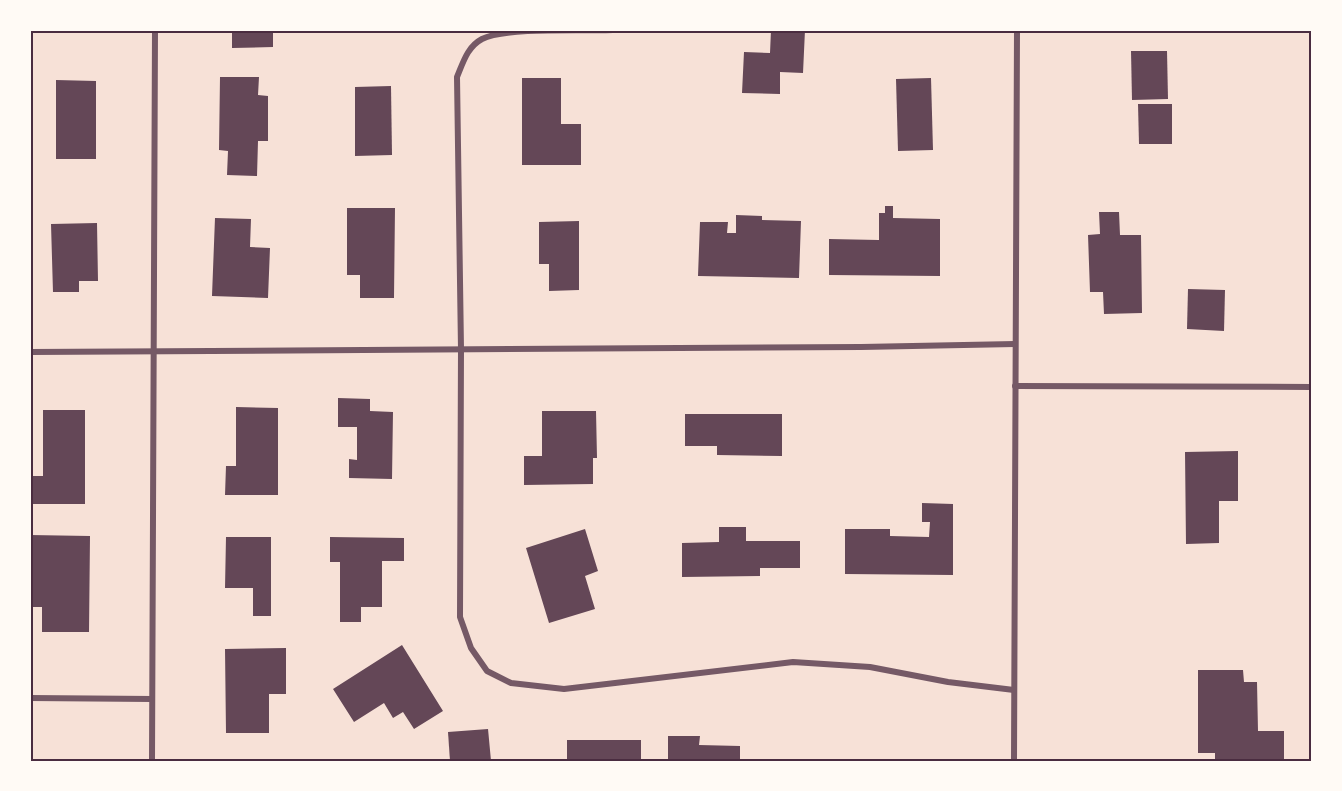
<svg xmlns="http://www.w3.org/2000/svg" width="1342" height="791" font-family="'Libre Baskerville',serif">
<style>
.building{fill:#644757}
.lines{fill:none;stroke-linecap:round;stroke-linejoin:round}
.minor{stroke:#755966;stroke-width:6}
.neatline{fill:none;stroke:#4a2c40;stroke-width:2}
</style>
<rect width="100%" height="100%" fill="#f7e1d7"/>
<g class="building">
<path d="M232,30H273V47L232,48Z"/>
<path d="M771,30H805L803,73L780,72V94L742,93L744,52L770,53Z"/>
<path d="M1131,51H1167L1168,99L1132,100Z"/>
<path d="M220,77H259L258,95L268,96V141H258L257,176L227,175L228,151L219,150Z"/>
<path d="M522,78H561V124H581V165H522Z"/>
<path d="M931,78L933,150L898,151L896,79Z"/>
<path d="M56,80L96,81V159H56Z"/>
<path d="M391,86L392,155L355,156V87Z"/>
<path d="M1138,104H1172V144H1139Z"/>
<path d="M885,206H893V218L940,219V276L829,275V239L879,240V213H885Z"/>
<path d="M347,208H395L394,298H360V275H347Z"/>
<path d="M1099,212H1119L1120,235H1141L1142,313L1104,314L1103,292H1090L1088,235L1100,234Z"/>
<path d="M736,215L762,216V220L801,221L799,278L698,276L700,222H728L727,233H736Z"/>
<path d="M215,218L251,219L250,247L270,248L268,298L212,296Z"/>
<path d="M579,221V290L549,291V264H539V222Z"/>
<path d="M97,223L98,281H79V292H53L51,224Z"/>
<path d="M1188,289L1225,290L1224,331L1187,329Z"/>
<path d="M338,398L370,399V411L393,412L392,479L349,478V459L357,460V427H338Z"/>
<path d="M236,407L278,408V495H225L226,466H236Z"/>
<path d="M43,410H85V504H33V476H43Z"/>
<path d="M542,411H596L597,458H593V484L524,485V456H542Z"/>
<path d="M685,414H782V456L717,455V446H685Z"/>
<path d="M1238,451V501H1219V543L1186,544L1185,452Z"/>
<path d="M922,503L953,504V575L845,574V529H890V536L929,537L930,522H922Z"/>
<path d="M719,527H746V541H800V568H760V576L682,577V543L719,542Z"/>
<path d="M585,529L598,571L585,576L595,609L549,623L526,548Z"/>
<path d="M30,535L90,536L89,632H42V607H30Z"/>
<path d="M226,537H271V616H253V588H225Z"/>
<path d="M330,537L404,538V561H382V607H361V622H340V562H330Z"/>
<path d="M402,645L443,711L414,729L403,712L393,718L384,703L354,722L333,689Z"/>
<path d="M286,648V694H269V733H226L225,649Z"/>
<path d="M1198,670H1243L1244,682H1257L1258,731H1284V761H1215V753H1198Z"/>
<path d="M488,729L491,761H450L448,732Z"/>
<path d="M668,736H700L699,745L740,746V761H668Z"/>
<rect x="567" y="740" width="74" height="21"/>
</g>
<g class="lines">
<g class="minor">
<path d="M613,30C583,31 506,27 482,39C467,47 463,63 457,77L461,349L460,617L471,648L487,671L511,683L564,689L793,662L870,667L948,682L1014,690"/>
<path d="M30,352L861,347L1015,344"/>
<path d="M1015,386L1312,387"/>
<path d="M30,698L152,699"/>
<path d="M152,761L155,30"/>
<path d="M1014,761L1017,30"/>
</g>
</g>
<rect width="1342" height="791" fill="none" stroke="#fffaf5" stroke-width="63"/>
<rect x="32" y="32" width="1278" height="728" class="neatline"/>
</svg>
